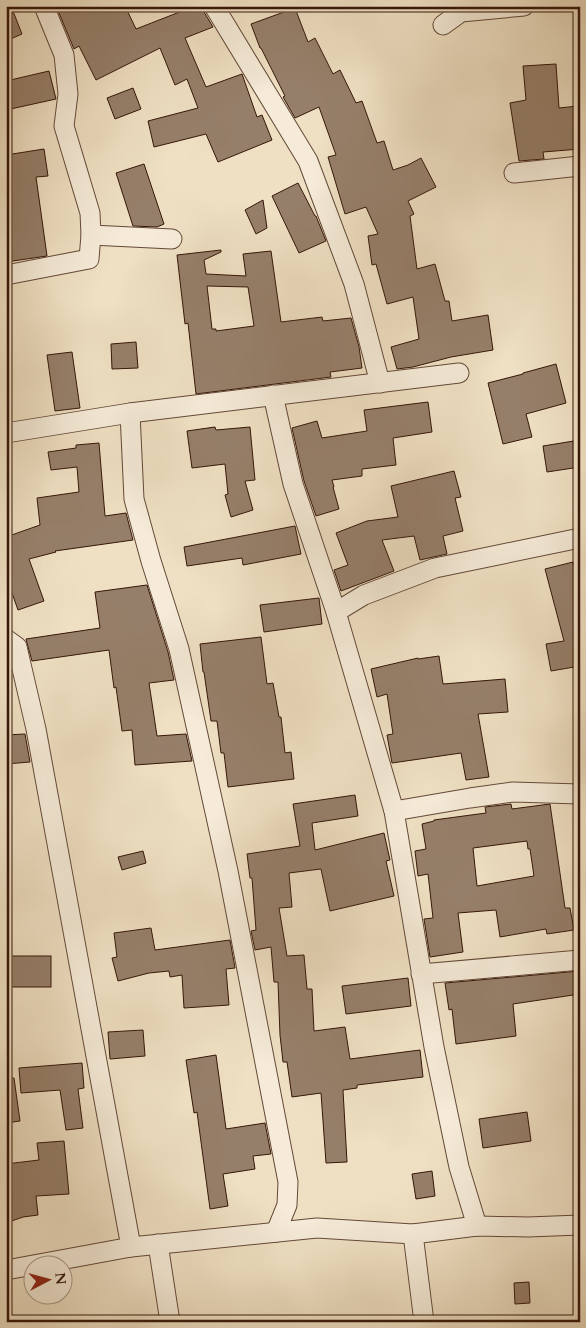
<svg xmlns="http://www.w3.org/2000/svg" width="586" height="1328" font-family="Cardo,serif">
<style>
.building{fill:#967f6a;stroke:#351609;fill-rule:evenodd}
.lines{fill:none;stroke-linecap:round;stroke-linejoin:round}
.minor-casing{stroke:#644838;stroke-width:21}
.minor{stroke:#f5ebd8;stroke-width:19}
</style>
<rect width="100%" height="100%" fill="#efe0c3"/>
<filter id="stains"><feTurbulence type="fractalNoise" baseFrequency=".004" numOctaves="4"/><feColorMatrix values="0 0 0 0 .2 0 0 0 0 .09 0 0 0 0 .02 0 0 0 .5 -.17"/></filter>
<radialGradient id="worn" r=".72"><stop offset=".6" stop-color="#630" stop-opacity="0"/><stop offset="1" stop-color="#630" stop-opacity=".3"/></radialGradient>
<g class="building">
<path d="M6,6H11L22,34L6,41Z"/>
<path d="M56,6H125L136,29L195,6H203L204,12L213,27L185,38L206,87L242,74L257,117L262,115L272,140L218,162L206,134L154,147L148,121L198,108L187,79L175,85L160,48L96,80L79,46L74,49Z"/>
<path d="M295,8L308,42L315,38L333,74L340,70L356,103L362,101L377,143L384,141L393,170L408,165L421,158L436,187L408,201L414,214L410,216L417,269L435,264L445,301H449L452,321L488,315L493,350L451,357L413,367L397,369L391,347L419,339L413,297L387,304L376,264L372,265L368,236L378,234L366,207L345,214L328,157L336,155L319,107L295,118L283,97L285,96L261,48H260L251,24Z"/>
<path d="M556,64L559,108L578,106L580,149L543,152L544,159L519,161L510,103L526,100L523,66Z"/>
<path d="M49,71L56,99L6,110V81Z"/>
<path d="M133,88L141,109L115,119L107,98Z"/>
<path d="M44,149L48,176L36,177L47,256L6,262V155Z"/>
<path d="M144,164L164,224L157,227L133,226L116,173Z"/>
<path d="M298,183L315,216H316L326,241L299,253L272,196Z"/>
<path d="M263,200L267,228L256,234L245,210Z"/>
<path d="M221,250V252L204,260L206,274L246,276L243,254L271,251L281,322L322,317L323,321L351,318L359,347L362,368L330,372L331,377L196,394L188,323L185,324L177,255ZM207,286L248,287L254,326L216,331V329H212Z"/>
<path d="M136,342L138,368L112,369L111,344Z"/>
<path d="M72,352L80,408L55,411L47,355Z"/>
<path d="M556,364L566,403L526,414L532,437L503,444L488,383L523,374V373Z"/>
<path d="M428,402L432,432L393,438L396,465L362,469V476L332,480L334,487H333L339,509L316,516L304,481L292,428L317,421L322,438L367,431L364,410Z"/>
<path d="M215,427L216,430L250,427L255,480L245,481L253,510L231,517L225,495L228,494L225,464L192,468L187,431Z"/>
<path d="M580,440V467L547,472L543,446Z"/>
<path d="M99,443L105,516L126,513L133,540L55,551L56,552L29,559L44,601L18,610L6,576V537L40,525L37,498L79,492L77,467L51,470L48,452L76,448V445Z"/>
<path d="M454,471L461,497L455,498L463,531L443,536L447,554L420,560L414,536L382,540L394,571L341,591L334,570L348,565L336,533L367,521L398,517L391,486Z"/>
<path d="M295,526L301,554L243,565L242,558L187,566L184,547Z"/>
<path d="M573,562L580,589V666L551,671L546,644L564,641L545,569Z"/>
<path d="M147,585L168,652L174,680L149,683L157,736L186,734L192,761L135,765L132,730L122,731L116,687L114,688L109,650L32,661L27,643L26,639L100,628L95,592Z"/>
<path d="M319,598L322,624L264,632L260,605Z"/>
<path d="M261,637L267,684L273,683L279,717H281L285,753L291,752L294,779L228,787L224,753H221L217,721H211L204,672H203L200,644Z"/>
<path d="M439,656L443,684L505,679L508,712L478,714L489,777L466,780L461,753L392,763L387,735L393,734L387,694L377,697L371,669L418,658V659Z"/>
<path d="M25,734L30,762L6,764V735Z"/>
<path d="M355,795L358,816L312,823L315,850L384,833L390,860L386,861L394,896L330,911L321,869L289,873L292,907L279,908L287,956L304,955L307,989H312L314,1031L345,1027L350,1059L420,1050L423,1077L357,1085V1088L343,1090L347,1162L326,1163L321,1093L292,1097L287,1062H283L280,1035L278,982H274L271,947L255,950L251,931L256,930L252,878H250L247,854L300,846L293,804Z"/>
<path d="M511,804L512,809L550,804L565,908H570L574,930L547,934L546,929L500,937L496,910L458,913L463,952L430,957L424,919L433,918L428,874L418,876L415,851L426,849L422,824L434,821V820L486,813L485,807ZM527,841L528,849H530L534,876L477,886L473,848Z"/>
<path d="M143,851L146,863L122,870L118,857Z"/>
<path d="M151,928L155,950L230,940L235,968L226,969L229,1005L184,1008L182,975L170,977L169,971L149,973L118,981L112,958L117,957L114,933Z"/>
<rect x="6" y="956" width="45" height="31"/>
<path d="M580,971V994L513,1004L516,1036L456,1044L452,1009L449,1010L445,983Z"/>
<path d="M408,978L411,1006L346,1014L342,986Z"/>
<path d="M143,1030L145,1056L110,1059L108,1032Z"/>
<path d="M216,1055L226,1129L265,1123L271,1154L253,1156L255,1169L223,1174L228,1206L210,1209L197,1112L194,1113L186,1060Z"/>
<path d="M82,1063L84,1088L78,1089L83,1128L66,1130L60,1090L21,1093L19,1068Z"/>
<path d="M14,1078L20,1121L6,1123V1079Z"/>
<path d="M527,1112L531,1141L483,1148L479,1119Z"/>
<path d="M64,1141L69,1194L36,1196L38,1215L23,1217L6,1223V1164L39,1160L37,1143Z"/>
<path d="M432,1171L435,1196L416,1199L412,1174Z"/>
<path d="M529,1282L530,1303L515,1304L514,1283Z"/>
</g>
<g class="lines">
<defs>
<g id="minor">
<path d="M214,6L308,161L354,284L380,383"/>
<path d="M443,25L461,12L524,6"/>
<path d="M514,173L580,166"/>
<path d="M91,235L172,239"/>
<path d="M6,275L89,259L91,235L90,213L64,126L68,94L64,55L44,6"/>
<path d="M273,395L293,484L336,612L394,811L434,1047L459,1167L477,1226"/>
<path d="M130,413L134,499L151,561L179,649L228,871L288,1182L287,1205L276,1232"/>
<path d="M6,433L130,413L459,373"/>
<path d="M336,612L364,595L435,568L580,538"/>
<path d="M6,639L17,647L36,729L131,1247"/>
<path d="M394,811L470,798L513,792L580,794"/>
<path d="M421,974L580,960"/>
<path d="M413,1234L424,1322"/>
<path d="M158,1244L170,1322"/>
<path d="M6,1270L131,1247L317,1228L413,1234L477,1226L528,1227L580,1225"/>
</g>
</defs>
<use href="#minor" class="minor-casing"/>
<use href="#minor" class="minor"/>
</g>
<rect width="586" height="1328" fill="none" stroke="#efe0c3" stroke-width="25"/>
<rect x="8" y="8" width="571" height="1313" fill="none" stroke="#351609" stroke-width="2.5"/>
<rect x="12" y="12" width="561" height="1303" fill="none" stroke="#351609"/>
<g transform="translate(48 1280) rotate(84)"><circle r="24" fill="#f5ebd8" stroke="#a89685"/>
<path d="M0-4L9 19L0 12L-9 19Z" fill="#8f2418"/>
<text y="-8" font-size="14" font-weight="bold" text-anchor="middle" fill="#351609">N</text>
</g>
<rect width="100%" height="100%" filter="url(#stains)"/>
<rect width="100%" height="100%" fill="url(#worn)"/>
</svg>
